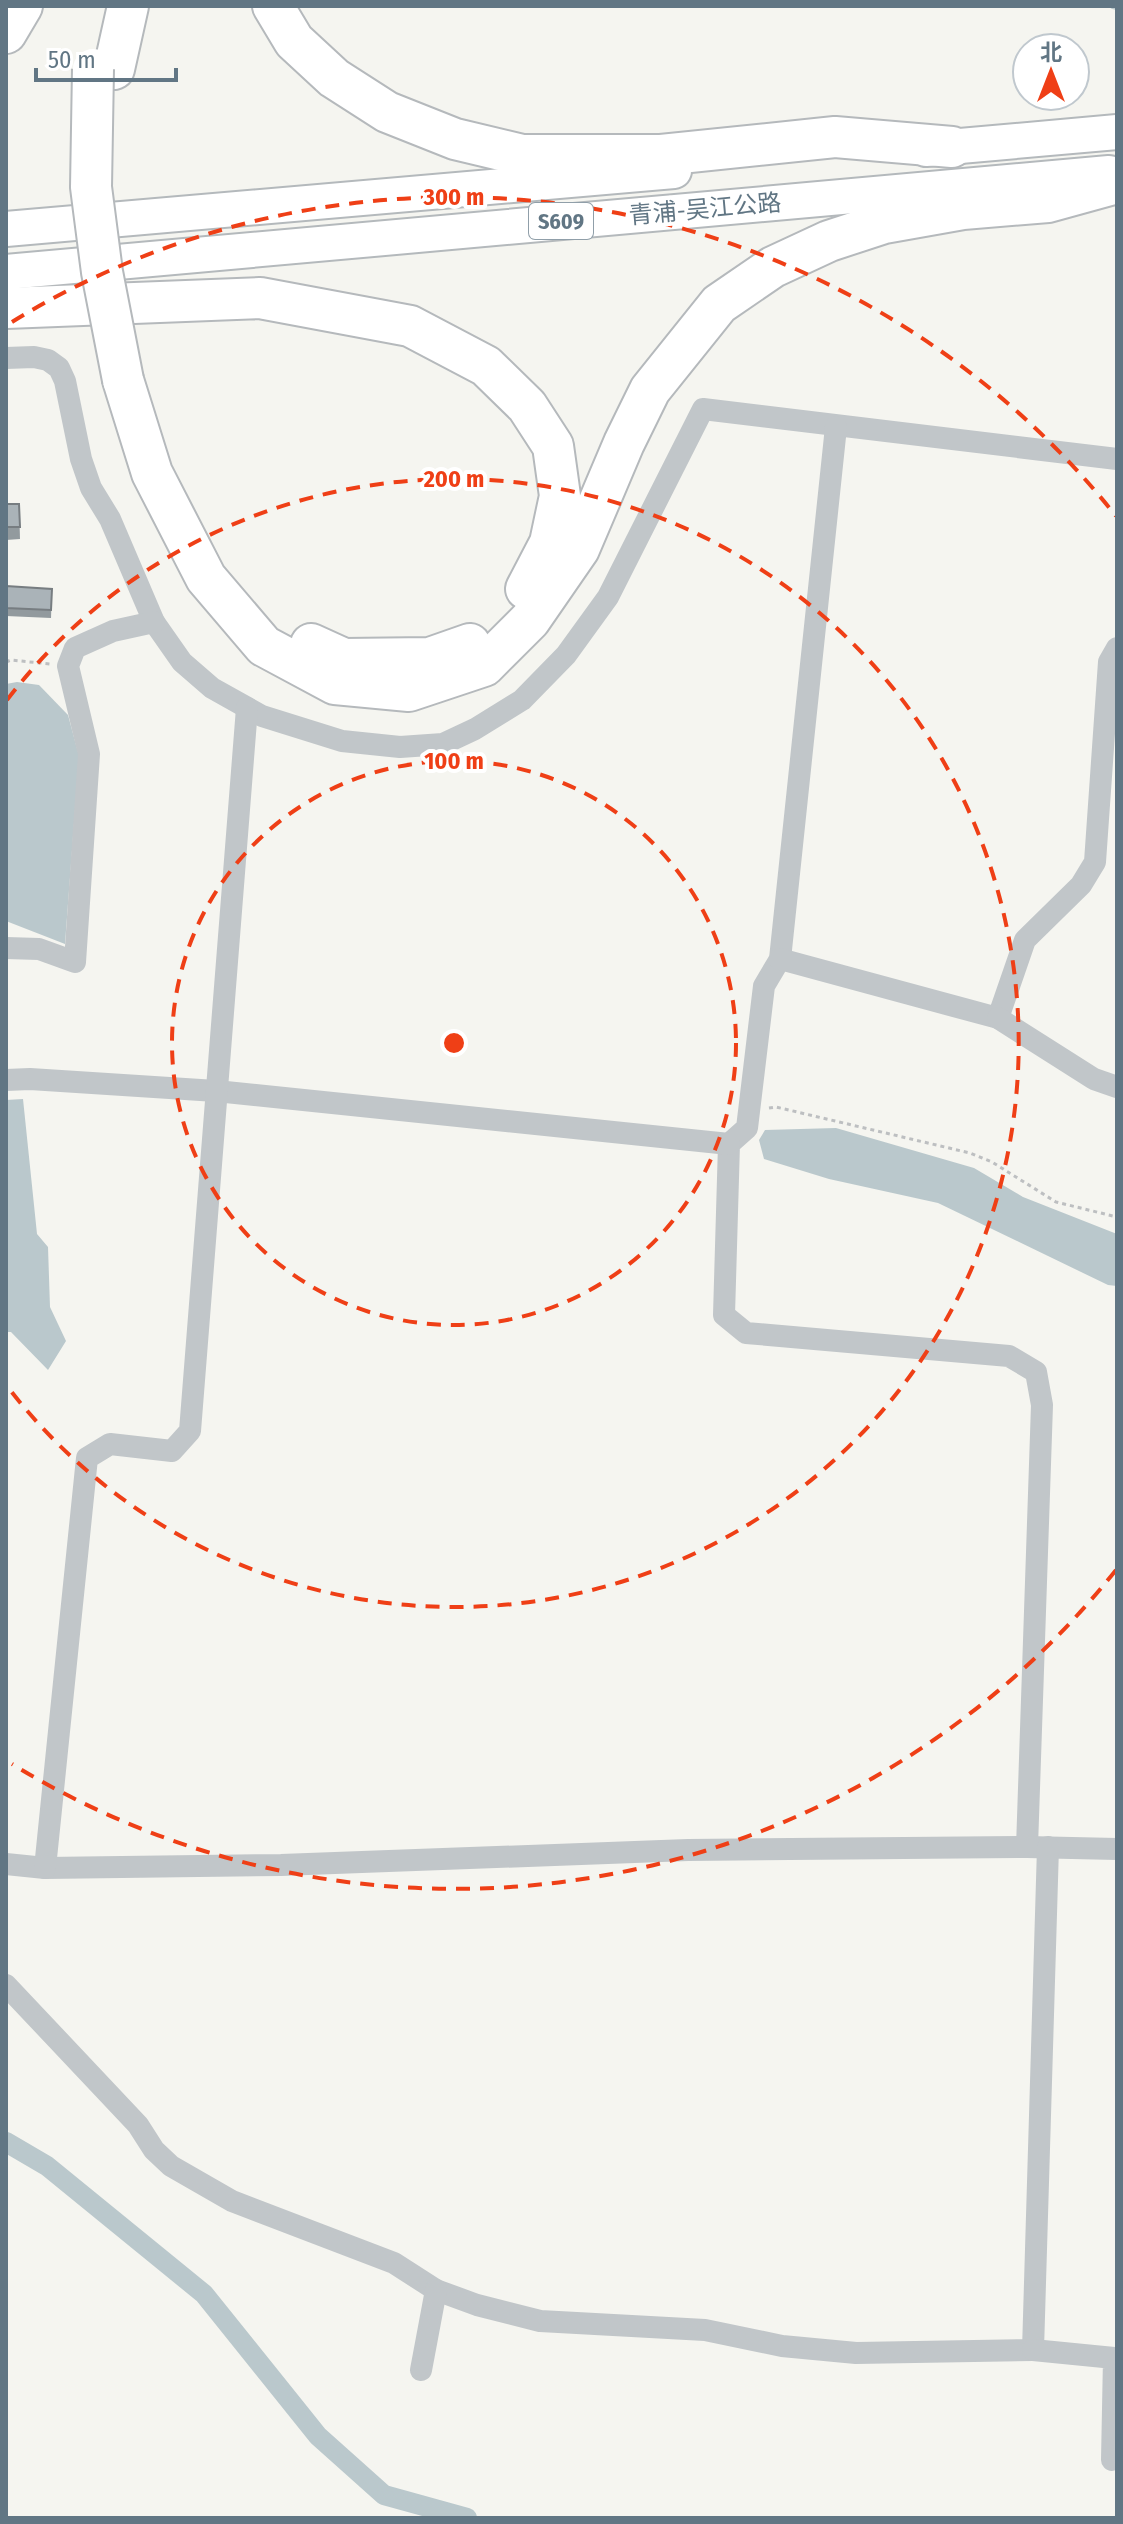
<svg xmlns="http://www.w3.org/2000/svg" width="1123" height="2524" font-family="'Fira Sans Condensed','Noto Sans SC',sans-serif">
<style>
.water{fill:#bac8cc}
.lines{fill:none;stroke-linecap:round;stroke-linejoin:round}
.stream{stroke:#bac8cc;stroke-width:6}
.canal{stroke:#bac8cc;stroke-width:20}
.primary-casing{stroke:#b4b9bc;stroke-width:38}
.highway-casing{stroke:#b5b9bc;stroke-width:44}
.path{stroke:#bdbfc1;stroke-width:3;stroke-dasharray:4 4;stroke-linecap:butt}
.street{stroke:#c1c6c9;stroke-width:22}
.primary{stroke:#fff;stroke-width:34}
.highway{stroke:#fff;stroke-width:40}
.highway-bridge-casing{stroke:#b5b9bc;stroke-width:44;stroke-linecap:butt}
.highway-bridge{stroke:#fff;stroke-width:40}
.wall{fill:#929a9e}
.building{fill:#aab3b8;stroke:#777d81;stroke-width:2}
.ring{fill:none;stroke:#ef3f16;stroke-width:4;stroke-dasharray:14 10}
.labels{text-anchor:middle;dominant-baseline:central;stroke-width:8;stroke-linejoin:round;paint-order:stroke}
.shield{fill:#fff;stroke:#909fa9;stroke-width:2}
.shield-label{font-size:22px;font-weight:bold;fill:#617684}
.street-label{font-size:24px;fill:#617684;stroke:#fff}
.centre{fill:#ef3f16;stroke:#fff;stroke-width:4}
.ring-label{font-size:24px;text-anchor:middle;font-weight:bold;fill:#ef3f16;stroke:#fff;stroke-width:8;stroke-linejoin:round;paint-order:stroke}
</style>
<rect width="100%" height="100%" fill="#f5f5f0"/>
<g class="water">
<path d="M17,682L39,685L68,715L79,756L65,944L6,921V684Z"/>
<path d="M23,1099L37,1234L48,1247L50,1307L66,1341L48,1370L11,1332H6V1100Z"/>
<path d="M836,1128L974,1168L1023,1197L1117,1234V1286L1108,1285L938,1203L829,1179L764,1159L759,1140L765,1130Z"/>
</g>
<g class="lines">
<path class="stream" d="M1113,6L1117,7"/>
<path class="canal" d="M6,2142L47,2166L204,2294L318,2436L384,2495L467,2518"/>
<defs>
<g id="primary">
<path d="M926,149L1117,132"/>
<path d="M6,229L674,171"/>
<path d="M6,272L1109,173"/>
</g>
<g id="highway">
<path d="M273,6L294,41L334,78L387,112L455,139L522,155H661L835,137L952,147"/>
<path d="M6,33L22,6"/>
<path d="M114,69L128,6"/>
<path d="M6,308L260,298L410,326L486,366L527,406L553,446L560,496L550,543L526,589"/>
<path d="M123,380L152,473L206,578L264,646L335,684L409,691L484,666L530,620L579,549L624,443L650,390L719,304L773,267L829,241L884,223L963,209L1048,202L1117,183"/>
<path d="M311,644L344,659L430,658L470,644"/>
</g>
</defs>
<use href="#primary" class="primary-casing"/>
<use href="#highway" class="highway-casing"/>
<g class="path">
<path d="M6,662L11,660L50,664"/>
<path d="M769,1108L776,1107L970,1153L992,1162L1056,1202L1117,1217"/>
</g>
<g class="street">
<path d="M6,358L34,357L48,360L59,368L65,381L81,459L91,488L110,519L154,622L182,662L212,688L262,716L342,741L400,747L443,744L475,729L522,700L566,655L608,597L703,409L1117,459"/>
<path d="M836,427L780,959L764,986L747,1128L729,1144L724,1315L746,1333L1009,1356L1036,1372L1042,1405L1027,1847"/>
<path d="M6,948L39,949L75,962L89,754L68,666L75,648L113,631L154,622"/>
<path d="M780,959L998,1018L1025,940L1081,885L1095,862L1109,662L1117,648"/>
<path d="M998,1018L1094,1079L1117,1087"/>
<path d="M6,1080L30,1079L216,1091L729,1144"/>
<path d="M6,1864L45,1868L281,1865L688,1850L1027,1847L1117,1849"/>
<path d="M45,1868L87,1458L110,1444L172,1451L190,1431L247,708"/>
<path d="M6,1985L138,2125L154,2150L171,2166L232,2201L394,2263L436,2290L477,2305L540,2321L705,2330L782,2346L856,2353L1033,2350L1048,1847"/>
<path d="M1033,2350L1114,2358L1112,2460"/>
<path d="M421,2370L436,2290"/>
</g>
<use href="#primary" class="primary"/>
<use href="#highway" class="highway"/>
<defs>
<path id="highway-bridge" d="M93,69L91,187L102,272L123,380"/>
</defs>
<use href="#highway-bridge" class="highway-bridge-casing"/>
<use href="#highway-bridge" class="highway-bridge"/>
</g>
<g class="wall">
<path d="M6,504H19L20,539L6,540Z"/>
<path d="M6,586L52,589L51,618L6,616Z"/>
</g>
<g class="building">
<path d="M6,504H19L20,527H6Z"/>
<path d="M6,586L52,589L51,610L6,608Z"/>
</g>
<g class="ring">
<circle cx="454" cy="1043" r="282"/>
<path d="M7 700A564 564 0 1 1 7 1386"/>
<path d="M1116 1570A846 846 0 0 1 12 1764M12 322A846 846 0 0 1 1116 516"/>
</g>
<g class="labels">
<rect class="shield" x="529" y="203" width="64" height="36" rx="6"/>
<g class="shield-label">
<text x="561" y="221">S609</text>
</g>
<g class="street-label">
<text transform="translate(705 209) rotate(-5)">青浦-吴江公路</text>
</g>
</g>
<circle cx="454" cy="1043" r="12" class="centre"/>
<g class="ring-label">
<text x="454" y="205">300 m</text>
<text x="454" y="487">200 m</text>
<text x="454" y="769">100 m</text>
</g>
<rect width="1123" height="2524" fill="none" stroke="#617684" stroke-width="16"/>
<g transform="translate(1051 72)"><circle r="38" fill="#ffffff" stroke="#c0c8ce" stroke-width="2"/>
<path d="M0-6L14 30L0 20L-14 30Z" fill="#ef3f16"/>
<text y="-12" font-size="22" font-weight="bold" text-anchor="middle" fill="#617684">北</text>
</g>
<path d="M36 68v12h140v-12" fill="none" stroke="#617684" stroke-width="4"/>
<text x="48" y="68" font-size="24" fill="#617684" stroke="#ffffff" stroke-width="6" paint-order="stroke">50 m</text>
</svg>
